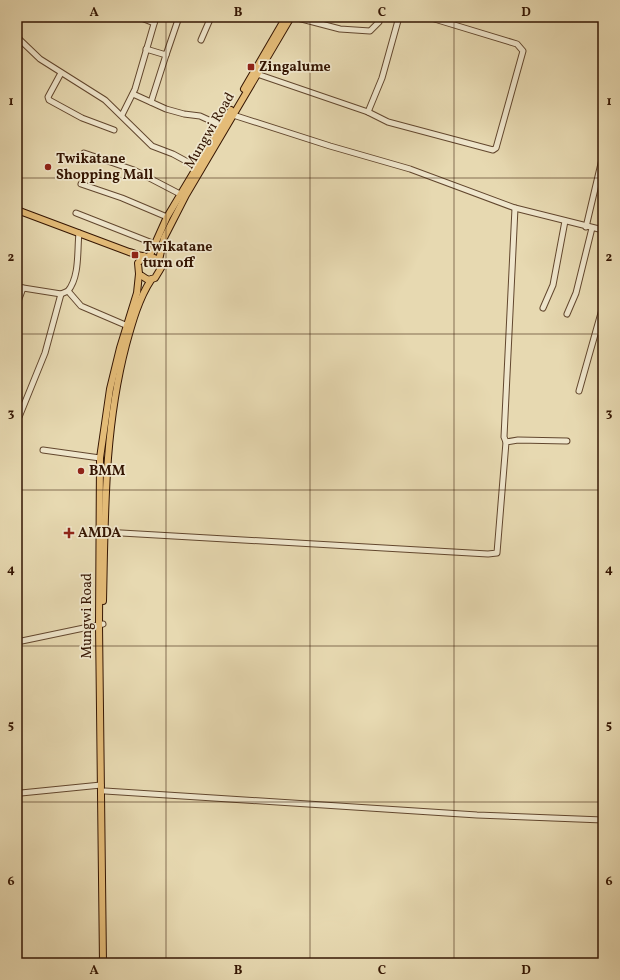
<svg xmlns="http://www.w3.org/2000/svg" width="620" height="980" font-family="Vollkorn,serif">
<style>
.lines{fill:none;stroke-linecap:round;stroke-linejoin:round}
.minor-casing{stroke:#62472e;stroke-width:7}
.major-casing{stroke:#351603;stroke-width:8}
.minor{stroke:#efe6cc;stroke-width:5}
.major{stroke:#e4bc78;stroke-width:6}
.grid{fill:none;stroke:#351603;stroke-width:1;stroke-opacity:0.55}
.poi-dot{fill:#8f2418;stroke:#efe6cc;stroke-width:1.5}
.labels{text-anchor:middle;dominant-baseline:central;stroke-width:3.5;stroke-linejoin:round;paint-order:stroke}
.poi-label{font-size:14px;font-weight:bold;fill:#351603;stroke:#efe6cc;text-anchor:start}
.street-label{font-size:14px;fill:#351603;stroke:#efe6cc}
.neatline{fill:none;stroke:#351603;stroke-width:1.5}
.grid-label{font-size:13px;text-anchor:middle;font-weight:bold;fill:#351603}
</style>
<rect width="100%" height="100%" fill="#e7d9b1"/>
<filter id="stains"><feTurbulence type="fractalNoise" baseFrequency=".005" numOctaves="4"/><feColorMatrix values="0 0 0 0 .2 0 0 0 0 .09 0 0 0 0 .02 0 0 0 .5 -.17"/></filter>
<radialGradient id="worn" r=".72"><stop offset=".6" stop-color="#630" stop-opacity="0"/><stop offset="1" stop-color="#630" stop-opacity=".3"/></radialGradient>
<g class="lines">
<defs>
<g id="minor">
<path d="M139,17L154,23"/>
<path d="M294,17L340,29L370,31L379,22L380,17"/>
<path d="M17,37L40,59L105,100L152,146L173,154L197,167"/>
<path d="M201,40L211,17"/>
<path d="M146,49L166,55L179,17"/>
<path d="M61,73L48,97L49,100L82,118L114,130"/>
<path d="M257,74L368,112L388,122L493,150L496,148L523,51L517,44L428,17"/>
<path d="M133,94L166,109L184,114L200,116L222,126"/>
<path d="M151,102L166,55"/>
<path d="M368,112L382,78L399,17"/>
<path d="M230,114L330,146L410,169L515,208L603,230"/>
<path d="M122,115L135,89L156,17"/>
<path d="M84,153L134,170L180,194"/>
<path d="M81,184L122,198L167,217"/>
<path d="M76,213L155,244"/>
<path d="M586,227L603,155"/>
<path d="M17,287L61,294L68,291C80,276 77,250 79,233"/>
<path d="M68,291L81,306L130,327"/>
<path d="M17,304L23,288"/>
<path d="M543,308L553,285L565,221"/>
<path d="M567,314L576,293L592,228"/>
<path d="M579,391L603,306"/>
<path d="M602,408L603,405"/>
<path d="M17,422L45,353L61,294"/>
<path d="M506,442L518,440L567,441"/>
<path d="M43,450L100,458"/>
<path d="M104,532L488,554L497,553L506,442L504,437L515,208"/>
<path d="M17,642L103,624"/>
<path d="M105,791L477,815L603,820"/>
<path d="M21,793L101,785"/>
</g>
<g id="major">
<path d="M244,89L286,17"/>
<path d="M17,210L129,252C133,253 138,255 142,256C151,258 159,255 161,268L155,278L148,280L139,274L138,263L144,256"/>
<path d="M150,255L167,217L231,110"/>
<path d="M159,260L164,238L186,195L291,17"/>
<path d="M103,601C105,514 104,429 126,345C132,323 139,298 151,280"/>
<path d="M103,963L99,625L100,458L110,389L120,348L137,293L139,274"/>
</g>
</defs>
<use href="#minor" class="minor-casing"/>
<use href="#major" class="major-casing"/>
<use href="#minor" class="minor"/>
<use href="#major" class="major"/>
</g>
<path class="grid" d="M166,17V963M310,17V963M454,17V963M17,178H603M17,334H603M17,490H603M17,646H603M17,802H603"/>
<g class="poi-dot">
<rect x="247" y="63" width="8" height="8" rx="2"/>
<circle cx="48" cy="167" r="4"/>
<rect x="131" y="251" width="8" height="8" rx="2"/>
<circle cx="81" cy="471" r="4"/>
<path d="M67 527h4v4h4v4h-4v4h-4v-4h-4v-4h4z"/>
</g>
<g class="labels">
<g class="poi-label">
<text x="259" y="67">Zingalume</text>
<text x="56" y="159">Twikatane<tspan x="56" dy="16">Shopping Mall</tspan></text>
<text x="143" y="247">Twikatane<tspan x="143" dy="16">turn off</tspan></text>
<text x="89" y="471">BMM</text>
<text x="78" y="533">AMDA</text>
</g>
<g class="street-label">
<text transform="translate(210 131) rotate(-60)">Mungwi Road</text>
<text transform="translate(87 616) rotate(-90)">Mungwi Road</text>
</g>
</g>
<rect width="620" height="980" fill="none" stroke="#e7d9b1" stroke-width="44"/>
<rect x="22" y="22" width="576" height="936" class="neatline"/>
<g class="grid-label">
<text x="94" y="16">A</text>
<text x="238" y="16">B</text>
<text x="382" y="16">C</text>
<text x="526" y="16">D</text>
<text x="11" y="105">1</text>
<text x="609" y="105">1</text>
<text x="11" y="261">2</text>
<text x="609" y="261">2</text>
<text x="11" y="417">3</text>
<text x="609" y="417">3</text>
<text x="11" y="573">4</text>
<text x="609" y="573">4</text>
<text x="11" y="729">5</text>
<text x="609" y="729">5</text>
<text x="11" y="885">6</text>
<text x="609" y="885">6</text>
<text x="94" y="974">A</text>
<text x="238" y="974">B</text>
<text x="382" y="974">C</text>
<text x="526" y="974">D</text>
</g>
<rect width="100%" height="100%" filter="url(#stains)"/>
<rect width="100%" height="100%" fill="url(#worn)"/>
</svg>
